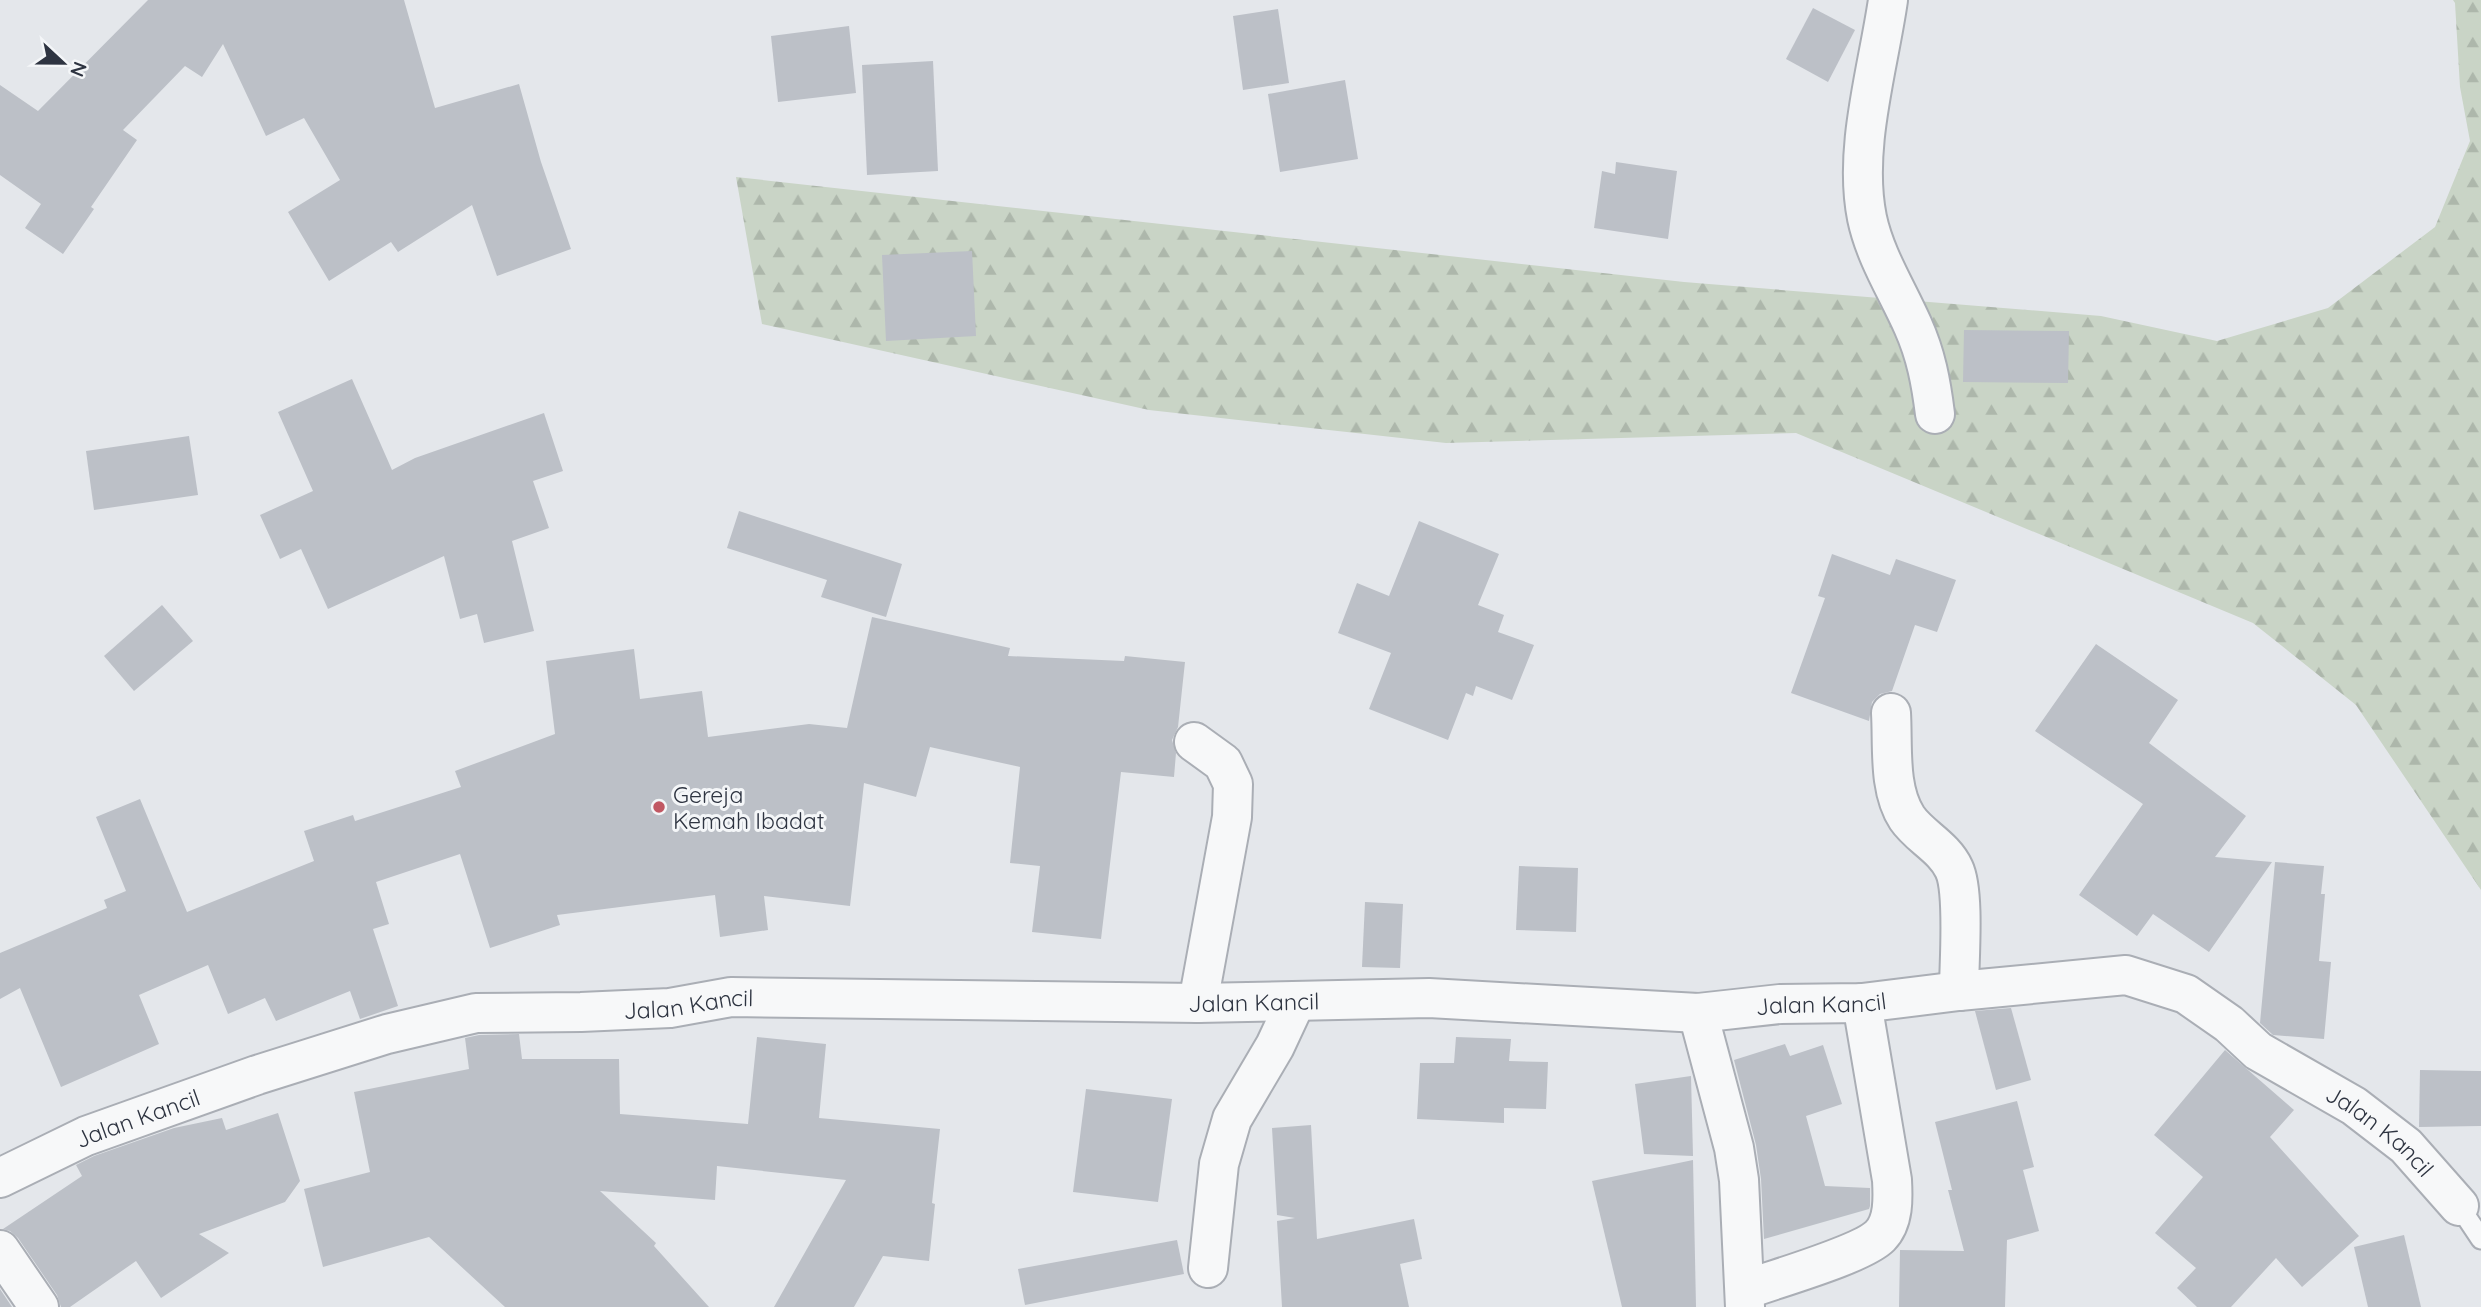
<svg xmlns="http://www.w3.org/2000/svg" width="2481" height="1307" font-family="Quicksand,sans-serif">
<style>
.forest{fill:url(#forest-firs)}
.building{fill:#bcc0c7}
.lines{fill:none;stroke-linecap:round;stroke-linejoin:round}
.lane-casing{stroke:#aaaeb5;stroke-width:23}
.street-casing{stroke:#aaaeb5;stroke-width:42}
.lane{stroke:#f7f8f9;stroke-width:19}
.street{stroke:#f7f8f9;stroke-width:38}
.poi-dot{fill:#c15863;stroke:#f4f6f8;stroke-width:2.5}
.labels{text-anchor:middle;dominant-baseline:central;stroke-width:6;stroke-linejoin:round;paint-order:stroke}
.poi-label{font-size:23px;fill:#2e3441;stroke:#f4f6f8;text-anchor:start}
.street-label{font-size:23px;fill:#2e3441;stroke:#f4f6f8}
</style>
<defs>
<pattern id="forest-firs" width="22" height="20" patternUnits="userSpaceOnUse" patternTransform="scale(1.75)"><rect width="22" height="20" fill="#c9d4c6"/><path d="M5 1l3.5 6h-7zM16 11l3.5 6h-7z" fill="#adb7ab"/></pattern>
</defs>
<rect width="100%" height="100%" fill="#e4e7eb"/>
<path class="forest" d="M2453,0H2481V890L2356,705L2253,623L1796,433L1446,443L1149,410L762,324L736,177L1684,282L2101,316L2217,341L2328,308L2435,227L2470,141L2460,87L2455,3Z"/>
<g class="building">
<path d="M148,0H404L435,108L519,84L541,162L571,249L497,276L472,205L398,252L391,242L329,281L288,212L340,180L304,118L266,136L223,44L202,77L185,66L123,130L137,140L91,207L94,209L63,254L25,228L41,204L0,175V85L38,111Z"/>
<path d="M1813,8L1855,30L1828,82L1786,59Z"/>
<path d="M1278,9L1289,83L1243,90L1233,16Z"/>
<path d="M849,26L856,93L778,102L771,36Z"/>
<path d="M933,61L938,171L867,175L862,65Z"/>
<path d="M1345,80L1358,159L1280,172L1268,94Z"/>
<path d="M1616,162L1677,171L1668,239L1594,228L1602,171L1615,174Z"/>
<path d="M972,251L976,336L886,341L882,255Z"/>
<path d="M1964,330L2069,331L2068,383L1963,382Z"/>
<path d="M352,379L392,470L415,458L544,413L563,471L533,481L549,528L512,541L534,631L484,643L477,614L460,619L444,556L328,609L301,549L280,559L260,515L313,491L278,412Z"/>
<path d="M189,436L198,495L94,510L86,451Z"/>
<path d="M739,511L902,564L886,617L821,597L827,580L727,548Z"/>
<path d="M1419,521L1499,554L1478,605L1504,615L1498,632L1534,645L1512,700L1476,686L1473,696L1466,693L1448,740L1369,709L1391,653L1338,633L1357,583L1389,596Z"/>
<path d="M1832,554L1890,575L1896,559L1956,580L1937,632L1915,625L1892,691L1880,694L1872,702L1869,721L1791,693L1825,598L1818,596Z"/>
<path d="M162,605L193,641L134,691L104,656Z"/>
<path d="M872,617L1010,648L1008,656L1124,661L1125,656L1185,662L1178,727L1172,740L1176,753L1174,777L1121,772L1101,939L1032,932L1040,866L1010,863L1020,767L930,747L916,797L864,783L850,906L764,896L768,930L720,937L715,895L557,915L560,925L490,948L460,854L376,882L389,924L373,929L398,1006L360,1019L350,991L276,1021L265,998L228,1014L208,965L139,995L159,1044L61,1087L20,988L0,999V953L107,908L104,900L126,891L96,817L140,799L187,912L314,861L304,831L353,815L355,821L461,787L455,771L555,734L546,661L634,649L640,699L702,691L708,737L809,724L847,728Z"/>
<path d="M2096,644L2178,700L2149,743L2246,816L2215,857L2272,862L2209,952L2153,914L2137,936L2079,895L2143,804L2035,731Z"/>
<path d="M2275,862L2324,866L2321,894H2325L2319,961L2331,962L2324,1039L2273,1035L2260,1023Z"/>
<path d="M1519,866L1578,868L1576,932L1516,930Z"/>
<path d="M1365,902L1403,904L1400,968L1362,967Z"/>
<path d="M2011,1008L2031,1080L1996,1090L1975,1011Z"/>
<path d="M519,1034L522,1059H619L620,1114L748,1124L757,1037L826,1044L819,1118L940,1129L932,1203L935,1204L929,1261L883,1256L854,1307H774L846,1180L717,1166L715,1200L600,1191L656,1243L654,1246L709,1307H505L429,1237L323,1267L304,1189L370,1172L354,1092L469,1069L465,1038L479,1035Z"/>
<path d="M1456,1037L1511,1039L1509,1061L1548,1062L1546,1109L1504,1108V1123L1417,1119L1420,1063H1454Z"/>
<path d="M1785,1044L1790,1056L1823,1045L1842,1104L1806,1116L1825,1186L1870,1188V1206L1869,1209L1764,1239L1761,1179L1756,1145L1734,1060Z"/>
<path d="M2225,1050L2294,1110L2270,1137L2359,1236L2302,1287L2276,1258L2231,1307H2197L2177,1288L2196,1268L2155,1233L2203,1177L2154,1135Z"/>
<path d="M2420,1070L2481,1071V1126L2419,1127Z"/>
<path d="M1691,1076L1693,1156L1644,1154L1635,1084Z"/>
<path d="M1086,1089L1172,1099L1158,1202L1073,1192Z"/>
<path d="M2017,1101L2034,1167L2023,1170L2039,1231L2007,1240L2005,1307H1899L1900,1250L1964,1251L1948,1190H1952L1935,1122Z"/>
<path d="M278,1113L300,1181L285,1202L199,1234L229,1253L161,1298L136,1261L70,1307H61L57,1295L18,1238L10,1231L3,1229L82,1176L76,1165L94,1156L174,1128L222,1118L226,1130Z"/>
<path d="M1311,1125L1317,1239L1414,1219L1422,1259L1400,1264L1409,1307H1282L1277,1221L1295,1218L1277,1215L1272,1128Z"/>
<path d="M1693,1160L1696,1307H1622L1592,1181Z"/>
<path d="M2404,1235L2421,1307H2368L2354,1247Z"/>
<path d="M1177,1240L1184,1274L1025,1305L1018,1269Z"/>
<path d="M0,1289L12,1307H0Z"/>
</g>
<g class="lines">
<defs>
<path id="lane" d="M2459,1206L2481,1239"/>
<g id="street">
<path d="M1888,0C1878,69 1853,149 1867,218C1875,256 1897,290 1913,326C1926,355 1931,382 1935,414"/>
<path d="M1891,713C1893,746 1888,789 1907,818C1920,837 1944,847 1954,869C1965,892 1959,962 1959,991"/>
<path d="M1194,742L1223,763L1233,784L1232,817L1198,1003"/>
<path d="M1698,1013L1734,1148L1739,1180L1745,1307"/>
<path id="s1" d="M0,1178L86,1136L257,1075L387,1034L476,1013L581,1012L670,1008L731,997L1198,1003L1429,998L1698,1013L1780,1004L1862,1003L1959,991L2126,975L2186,994L2229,1024L2258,1051L2354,1106L2406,1146L2459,1206"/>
<path d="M0,1250L39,1307"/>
<path d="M1208,1268L1219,1164L1232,1119L1275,1046L1296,1001"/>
<path d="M1745,1290C1774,1279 1861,1255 1880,1236C1894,1222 1893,1198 1892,1180L1862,1003"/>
</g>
</defs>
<use href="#lane" class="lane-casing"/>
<use href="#street" class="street-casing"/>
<use href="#lane" class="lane"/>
<use href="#street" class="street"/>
</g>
<circle class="poi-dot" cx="659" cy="807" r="7"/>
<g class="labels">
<g class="poi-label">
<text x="673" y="794">Gereja<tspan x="673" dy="26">Kemah Ibadat</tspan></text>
</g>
<g class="street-label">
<text stroke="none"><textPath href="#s1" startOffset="1284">Jalan Kancil</textPath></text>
<text stroke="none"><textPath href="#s1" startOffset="1852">Jalan Kancil</textPath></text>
<text stroke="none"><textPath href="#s1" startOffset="718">Jalan Kancil</textPath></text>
<text stroke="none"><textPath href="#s1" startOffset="150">Jalan Kancil</textPath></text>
<text stroke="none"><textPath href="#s1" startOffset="2460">Jalan Kancil</textPath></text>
</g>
</g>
<g transform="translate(63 63) rotate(112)" stroke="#f4f6f8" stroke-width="5" paint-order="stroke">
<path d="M0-5L12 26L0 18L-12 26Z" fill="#2e3441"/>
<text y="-10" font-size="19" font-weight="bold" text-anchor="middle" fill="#2e3441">N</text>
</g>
</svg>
